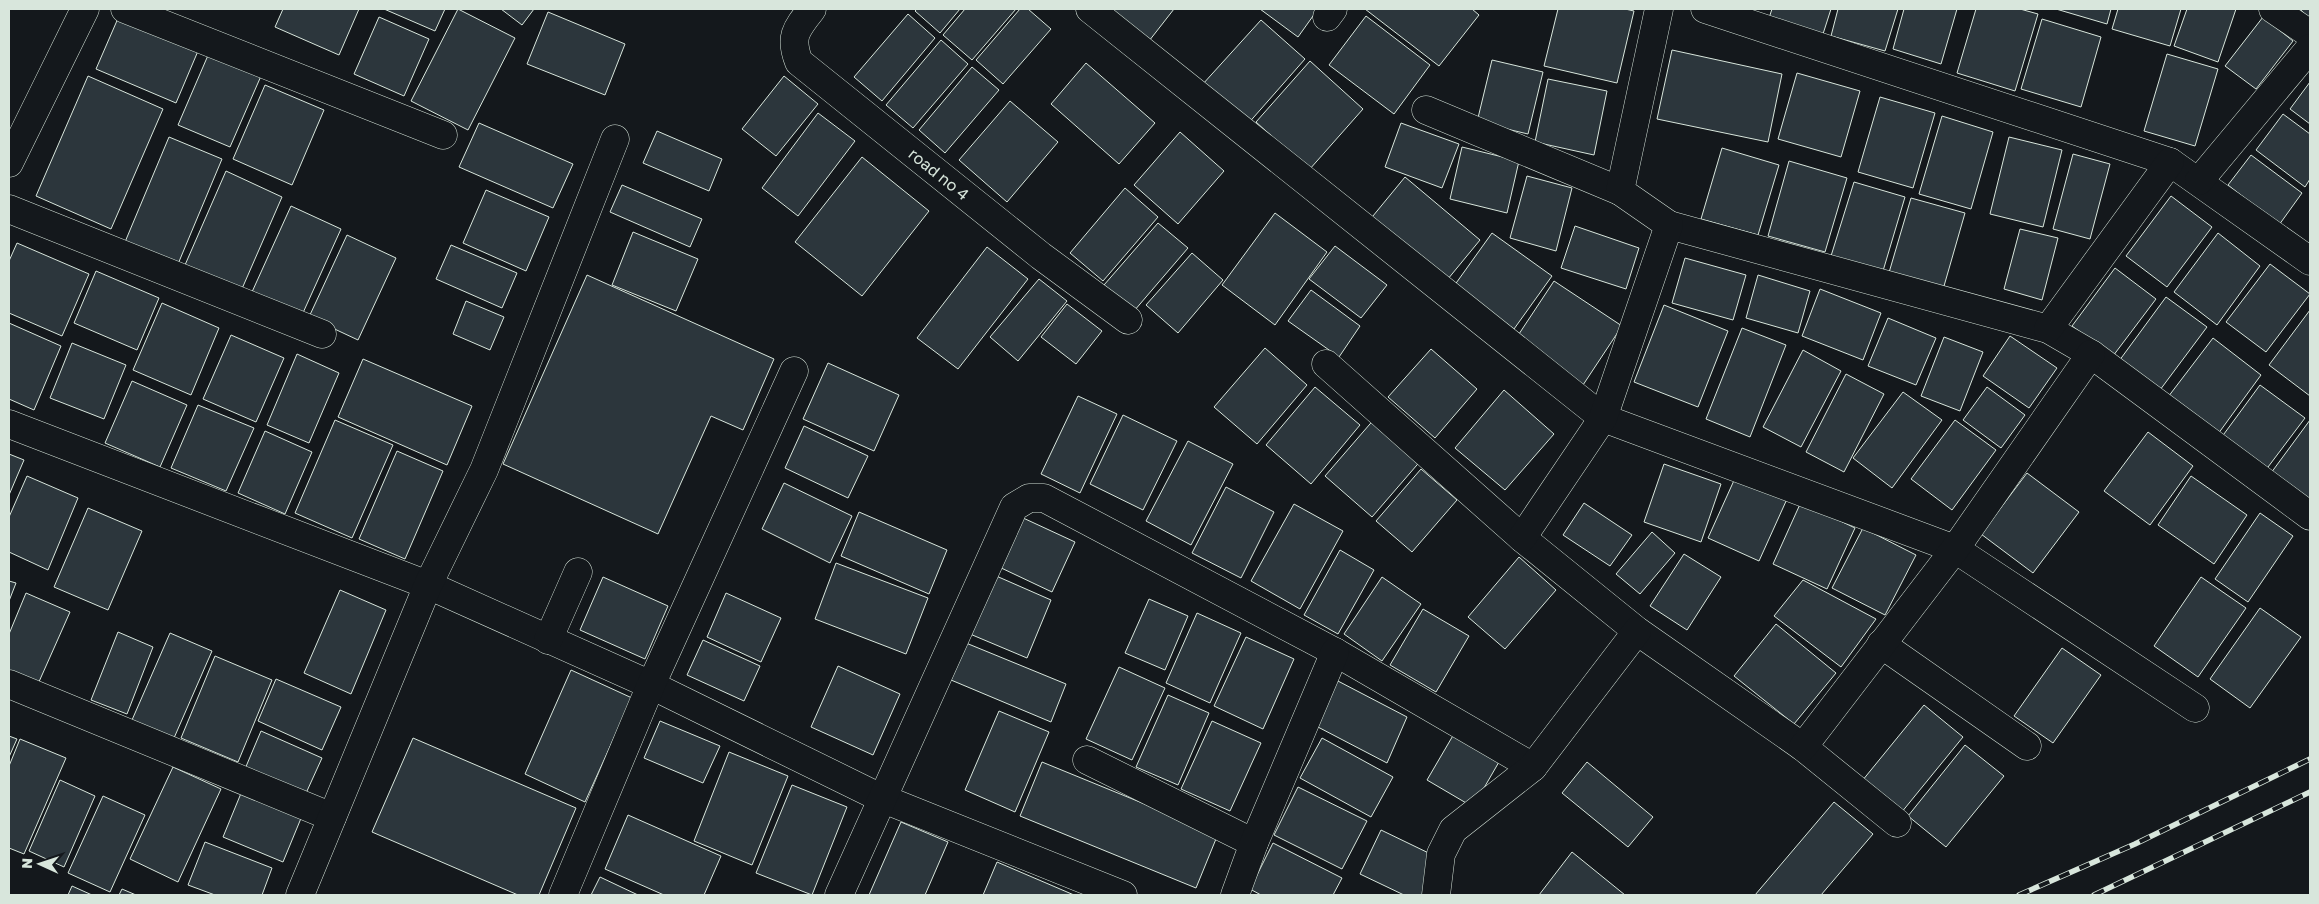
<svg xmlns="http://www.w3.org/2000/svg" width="2319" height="904" font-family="'Golos Text',sans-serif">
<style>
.building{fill:#2c363c;stroke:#d8e6dc}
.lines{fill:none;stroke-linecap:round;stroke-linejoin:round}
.minor-casing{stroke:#d8e6dc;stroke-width:29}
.minor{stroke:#14181c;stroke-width:28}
.rail-casing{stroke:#d8e6dc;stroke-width:5.5}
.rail{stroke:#14181c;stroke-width:4;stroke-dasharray:11;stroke-linecap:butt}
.labels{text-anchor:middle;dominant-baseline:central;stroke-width:4;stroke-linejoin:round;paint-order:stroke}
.street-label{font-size:16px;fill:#d8e6dc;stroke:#14181c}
</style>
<rect width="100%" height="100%" fill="#14181c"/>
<g class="building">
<path d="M283,9H359L339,55L275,27Z"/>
<path d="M384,9H445L435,31Z"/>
<path d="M458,9L515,38L468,130L411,101Z"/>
<path d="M501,9H534L522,25Z"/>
<path d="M917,9H960L940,33L915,11Z"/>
<path d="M965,9H1016L972,60L943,35Z"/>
<path d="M1020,9H1028L1051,29L1003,84L976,60Z"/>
<path d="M1111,9H1174L1149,41Z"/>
<path d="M1260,9H1318L1298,37Z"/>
<path d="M1365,9H1472L1479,15L1439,66Z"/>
<path d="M1558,9H1625L1634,11L1617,83L1544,66Z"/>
<path d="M1772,9H1831L1823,34L1769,18Z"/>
<path d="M1838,9H1898L1885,51L1831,36Z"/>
<path d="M1904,9H1957L1941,64L1893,49Z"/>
<path d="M1976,9H2020L2038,14L2015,91L1957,73Z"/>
<path d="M2056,9H2111L2107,24Z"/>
<path d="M2118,9H2181L2170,46L2112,29Z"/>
<path d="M2187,9H2236L2218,62L2174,46Z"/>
<path d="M2300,9H2310V20Z"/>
<path d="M548,12L625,44L605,95L527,64Z"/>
<path d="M908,14L935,38L882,101L854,77Z"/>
<path d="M119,16L198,51L176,103L96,69Z"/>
<path d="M1366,16L1430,65L1394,114L1329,65Z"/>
<path d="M379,17L429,39L404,96L354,74Z"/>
<path d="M2263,17L2293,41L2256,89L2225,66Z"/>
<path d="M2042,19L2101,37L2081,107L2021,89Z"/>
<path d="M1261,20L1305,59L1246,126L1202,85Z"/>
<path d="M941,40L968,64L913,128L886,105Z"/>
<path d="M1672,50L1782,74L1768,142L1657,119Z"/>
<path d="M209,53L261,76L230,147L178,125Z"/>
<path d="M2167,54L2218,69L2195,146L2144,131Z"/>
<path d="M1492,60L1543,72L1528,134L1477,122Z"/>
<path d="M1310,61L1363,109L1309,170L1256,122Z"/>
<path d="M1086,63L1155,123L1119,164L1051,104Z"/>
<path d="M972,67L999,90L945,153L919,130Z"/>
<path d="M1797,73L1860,91L1841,157L1778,139Z"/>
<path d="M88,76L163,109L111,229L36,196Z"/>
<path d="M784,76L818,104L776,156L742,129Z"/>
<path d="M1548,79L1607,91L1594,155L1535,142Z"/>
<path d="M2310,82V124L2290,109Z"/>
<path d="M265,85L324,110L292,185L233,159Z"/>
<path d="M1880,97L1935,113L1913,188L1858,172Z"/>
<path d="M1010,101L1058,142L1007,202L959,160Z"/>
<path d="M818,113L855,141L798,216L762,188Z"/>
<path d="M2283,114L2310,134V179L2305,187L2256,150Z"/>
<path d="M1942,116L1993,132L1971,209L1919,194Z"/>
<path d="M479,123L573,164L553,208L459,167Z"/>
<path d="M1401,123L1459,144L1442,188L1385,167Z"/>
<path d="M657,131L722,159L709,191L643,163Z"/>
<path d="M1180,132L1224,171L1178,224L1134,185Z"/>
<path d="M169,137L222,159L178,264L125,242Z"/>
<path d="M2009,137L2062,150L2043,227L1990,214Z"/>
<path d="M1462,147L1519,161L1507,213L1450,199Z"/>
<path d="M1722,148L1779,165L1758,235L1701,219Z"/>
<path d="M2073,154L2110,164L2090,239L2053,229Z"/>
<path d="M2251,155L2302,193L2279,225L2228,185Z"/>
<path d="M862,157L929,211L862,296L795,242Z"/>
<path d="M1789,161L1847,178L1825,252L1768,236Z"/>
<path d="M226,171L282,197L241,291L185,265Z"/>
<path d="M1527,176L1572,188L1556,251L1510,238Z"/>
<path d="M1405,177L1480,240L1443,285L1368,222Z"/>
<path d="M1854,182L1905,197L1883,271L1831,256Z"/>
<path d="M622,185L702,219L690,247L610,212Z"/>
<path d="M1125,188L1158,217L1103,281L1070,253Z"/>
<path d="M486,190L549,217L526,271L463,243Z"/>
<path d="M2171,196L2212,227L2167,287L2126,256Z"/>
<path d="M1911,198L1965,213L1942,293L1888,276Z"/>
<path d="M291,206L341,229L302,315L252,292Z"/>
<path d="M1275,213L1327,252L1275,325L1222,285Z"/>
<path d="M1158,223L1188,248L1134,311L1104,285Z"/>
<path d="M1575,226L1639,248L1626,289L1561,268Z"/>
<path d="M2020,229L2058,238L2042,300L2004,289Z"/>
<path d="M633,232L698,259L676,311L612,285Z"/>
<path d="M1492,233L1552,276L1514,329L1454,286Z"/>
<path d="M2218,233L2260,266L2217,325L2174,292Z"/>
<path d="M347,235L396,258L358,340L309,317Z"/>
<path d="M17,243L89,274L62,336L9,313V261Z"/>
<path d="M451,245L517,273L502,308L436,279Z"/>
<path d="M1335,246L1387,285L1361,318L1309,279Z"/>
<path d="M987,247L1028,279L958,369L917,338Z"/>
<path d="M1192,253L1223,280L1178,333L1146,305Z"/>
<path d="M1685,258L1746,275L1733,320L1672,303Z"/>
<path d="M2270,264L2310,294L2266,352L2226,322Z"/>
<path d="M2115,268L2156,299L2113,356L2072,326Z"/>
<path d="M96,271L159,298L137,350L74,323Z"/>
<path d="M587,275L774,359L743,430L711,416L658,534L503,464Z"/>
<path d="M1758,275L1810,291L1798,333L1746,318Z"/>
<path d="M1039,279L1067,301L1018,361L990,337Z"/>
<path d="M1554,281L1622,326L1583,385L1515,340Z"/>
<path d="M1820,289L1881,313L1863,360L1802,336Z"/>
<path d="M1311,290L1360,326L1339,357L1288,321Z"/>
<path d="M2166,297L2207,327L2160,390L2119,361Z"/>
<path d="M466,301L504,317L490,350L453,334Z"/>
<path d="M162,303L219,328L191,395L133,370Z"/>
<path d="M1067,304L1102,331L1076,364L1041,337Z"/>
<path d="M1664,305L1728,331L1698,407L1634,382Z"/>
<path d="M2310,310V396L2269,365Z"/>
<path d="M1888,318L1936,338L1916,385L1868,366Z"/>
<path d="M9,323L61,346L34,410L9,399Z"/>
<path d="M1742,328L1786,345L1750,437L1706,419Z"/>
<path d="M231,335L284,358L256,422L203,399Z"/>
<path d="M2010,336L2057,368L2029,408L1983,376Z"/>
<path d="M1944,337L1983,352L1960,411L1921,396Z"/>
<path d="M2213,338L2261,375L2218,434L2168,397Z"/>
<path d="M72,343L126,365L104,419L50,398Z"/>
<path d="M1265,348L1307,385L1257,444L1214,407Z"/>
<path d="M1431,349L1477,389L1435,438L1388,397Z"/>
<path d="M1803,350L1841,371L1801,447L1763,427Z"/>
<path d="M297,354L339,373L309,443L267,425Z"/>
<path d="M363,359L472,406L447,465L338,417Z"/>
<path d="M828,363L899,395L874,451L803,419Z"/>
<path d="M1846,374L1884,394L1844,472L1806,452Z"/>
<path d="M132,381L187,405L160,467L105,443Z"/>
<path d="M2260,385L2305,418L2265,471L2221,438Z"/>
<path d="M1315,387L1360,425L1311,484L1266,445Z"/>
<path d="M1987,387L2025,415L2001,448L1963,420Z"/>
<path d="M1504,390L1554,434L1505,490L1455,448Z"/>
<path d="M1903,392L1942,420L1892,488L1853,458Z"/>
<path d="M1078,396L1117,414L1080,493L1041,474Z"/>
<path d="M198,405L254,428L226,491L171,468Z"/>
<path d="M1123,415L1177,441L1143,510L1090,484Z"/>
<path d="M1376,417L1423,458L1372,517L1325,476Z"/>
<path d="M335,420L393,445L352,538L295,513Z"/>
<path d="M1955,420L1996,450L1952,510L1911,479Z"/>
<path d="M2310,420V502L2271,473Z"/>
<path d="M804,426L868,456L848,498L785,468Z"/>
<path d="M265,431L312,452L285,514L238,493Z"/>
<path d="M2148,432L2193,466L2150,525L2104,491Z"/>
<path d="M1188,441L1233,464L1191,545L1146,521Z"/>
<path d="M397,451L443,471L405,559L359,539Z"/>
<path d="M9,454L24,460L9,495Z"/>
<path d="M1664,464L1721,484L1701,542L1644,522Z"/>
<path d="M1421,469L1457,500L1412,552L1376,521Z"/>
<path d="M2027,473L2079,512L2033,573L1981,534Z"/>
<path d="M27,476L78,498L48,570L9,552V517Z"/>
<path d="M1736,476L1787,499L1759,561L1708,538Z"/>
<path d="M2191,476L2247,515L2214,564L2158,525Z"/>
<path d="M784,483L852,516L830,563L762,529Z"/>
<path d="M1226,487L1274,512L1241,578L1192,553Z"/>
<path d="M1801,502L1855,528L1827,589L1773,564Z"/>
<path d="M1584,503L1632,535L1610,566L1563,535Z"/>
<path d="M1294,504L1343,531L1300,609L1251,581Z"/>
<path d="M88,508L142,531L108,610L54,587Z"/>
<path d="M859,512L947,550L929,594L841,556Z"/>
<path d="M2260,513L2293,536L2248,602L2215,579Z"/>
<path d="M1021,517L1075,542L1052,592L997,566Z"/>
<path d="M1863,528L1916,555L1885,615L1832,588Z"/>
<path d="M1652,532L1675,553L1640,594L1616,574Z"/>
<path d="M1340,550L1374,570L1338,634L1304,615Z"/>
<path d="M1684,554L1721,577L1687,630L1650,606Z"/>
<path d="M1519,557L1556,590L1505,649L1468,617Z"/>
<path d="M836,563L928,598L906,654L815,619Z"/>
<path d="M994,575L1051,600L1027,658L970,634Z"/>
<path d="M603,577L668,606L645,659L580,630Z"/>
<path d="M1382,577L1421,604L1382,661L1344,634Z"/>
<path d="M2201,577L2246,608L2198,677L2154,646Z"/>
<path d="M1803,580L1876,619L1841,667L1774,616Z"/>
<path d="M9,581L16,583L9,601Z"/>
<path d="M340,590L386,610L351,694L304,673Z"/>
<path d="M26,593L70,612L38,684L9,671V634Z"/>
<path d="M726,593L781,618L761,662L707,637Z"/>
<path d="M1149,599L1188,616L1165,670L1125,653Z"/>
<path d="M2260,608L2301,637L2250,708L2210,679Z"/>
<path d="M1423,609L1469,636L1436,692L1390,665Z"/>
<path d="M1197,613L1241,633L1210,703L1166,683Z"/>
<path d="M1776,624L1836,673L1794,724L1734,676Z"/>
<path d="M118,632L153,647L127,714L91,700Z"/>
<path d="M170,633L212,651L174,738L132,720Z"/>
<path d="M1246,637L1294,659L1263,729L1214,706Z"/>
<path d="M703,640L760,666L744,701L687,675Z"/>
<path d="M966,643L1066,684L1051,722L951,680Z"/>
<path d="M2062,648L2101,675L2053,743L2014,716Z"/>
<path d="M215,656L272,680L238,762L181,738Z"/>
<path d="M838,666L900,694L873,755L811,727Z"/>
<path d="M1119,667L1165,688L1132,760L1086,739Z"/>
<path d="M571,670L632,698L585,802L525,774Z"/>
<path d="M276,679L341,707L322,750L258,721Z"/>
<path d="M1336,680L1407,717L1387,763L1316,726Z"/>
<path d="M1168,695L1209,713L1178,785L1136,767Z"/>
<path d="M1924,705L1963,737L1901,813L1862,781Z"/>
<path d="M999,711L1049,732L1015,812L965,790Z"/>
<path d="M660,721L720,746L703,783L644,758Z"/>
<path d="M1212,721L1261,743L1230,811L1181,789Z"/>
<path d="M1458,727L1503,755L1473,807L1427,780Z"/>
<path d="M261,731L322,758L302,802L242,776Z"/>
<path d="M9,736L17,739L9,757Z"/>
<path d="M413,738L576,808L539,895H518L372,832Z"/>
<path d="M1322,738L1393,777L1371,817L1300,778Z"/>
<path d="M20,739L66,758L24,854L9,848V766Z"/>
<path d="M1965,745L2004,776L1946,847L1908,816Z"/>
<path d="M729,752L788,776L752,865L694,841Z"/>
<path d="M1042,762L1218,834L1196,888L1020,816Z"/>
<path d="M1587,762L1653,817L1628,847L1562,793Z"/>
<path d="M173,767L221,789L178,882L130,859Z"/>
<path d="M60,780L95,796L64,867L29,851Z"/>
<path d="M792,785L847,807L812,895L756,873Z"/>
<path d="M244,786L304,811L283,862L223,837Z"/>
<path d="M1298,787L1367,821L1342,869L1274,835Z"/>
<path d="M103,796L145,815L110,892L68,873Z"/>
<path d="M1834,802L1873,834L1821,895H1755Z"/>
<path d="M628,815L721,856L704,895H664L605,869Z"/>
<path d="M901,822L948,842L925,895H869Z"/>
<path d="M1381,830L1439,858L1422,895H1404L1360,874Z"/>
<path d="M205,842L272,868L262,895H215L188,885Z"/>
<path d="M1273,843L1342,878L1333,895H1261L1250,889Z"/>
<path d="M1572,852L1625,895H1539Z"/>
<path d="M997,862L1074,895H983Z"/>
<path d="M600,877L638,895H591Z"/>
<path d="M72,886L92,895H68Z"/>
<path d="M122,889L136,895H119Z"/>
</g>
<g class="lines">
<defs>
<g id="minor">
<path d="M125,9L443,135"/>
<path d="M812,9C796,29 789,37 799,62L1041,256L1128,320"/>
<path d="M1090,9L1603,418L1955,549L2195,708"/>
<path d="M1705,9L2170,162L2310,261"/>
<path d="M2273,9L2310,34"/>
<path d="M1327,17L1333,9"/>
<path d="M1426,110L1620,191"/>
<path d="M9,163L85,9"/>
<path d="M2199,181L2310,48"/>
<path d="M9,209L322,334"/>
<path d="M1669,225L2048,329L2091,354L2310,516"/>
<path d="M2048,329L2170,162"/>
<path d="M1326,364L1522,538L1637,631L1803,747L1897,823"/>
<path d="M9,424L428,585L651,685L881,798L1123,895"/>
<path d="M1522,538L1603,418L1669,225L1620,191L1659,9"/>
<path d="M548,640L578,572"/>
<path d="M1881,644L2027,746"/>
<path d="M9,684L332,817"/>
<path d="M1803,747L1955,549L2091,354"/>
<path d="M1087,760L1254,843"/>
<path d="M300,895L428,585L484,470L615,139"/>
<path d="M563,895L651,685L794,371"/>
<path d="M839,895L1014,507L1029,498H1044L1335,652L1533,767"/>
<path d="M1235,895L1254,843L1335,652"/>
<path d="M1436,895L1441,854L1453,830L1533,767L1637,631"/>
</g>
</defs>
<use href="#minor" class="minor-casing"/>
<use href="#minor" class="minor"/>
<defs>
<g id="rail">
<path d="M2019,895L2135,844L2310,759"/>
<path d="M2094,895L2310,792"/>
</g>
</defs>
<use href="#rail" class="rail-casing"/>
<use href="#rail" class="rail"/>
</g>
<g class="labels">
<g class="street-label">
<text transform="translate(939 174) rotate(39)">road no 4</text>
</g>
</g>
<rect width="2319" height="904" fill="none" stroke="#d8e6dc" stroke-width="20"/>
<g transform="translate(40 864) rotate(273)" stroke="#14181c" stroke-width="4" paint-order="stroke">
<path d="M0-4L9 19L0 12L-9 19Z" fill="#d8e6dc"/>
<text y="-8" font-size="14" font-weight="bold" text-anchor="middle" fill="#d8e6dc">N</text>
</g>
</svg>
